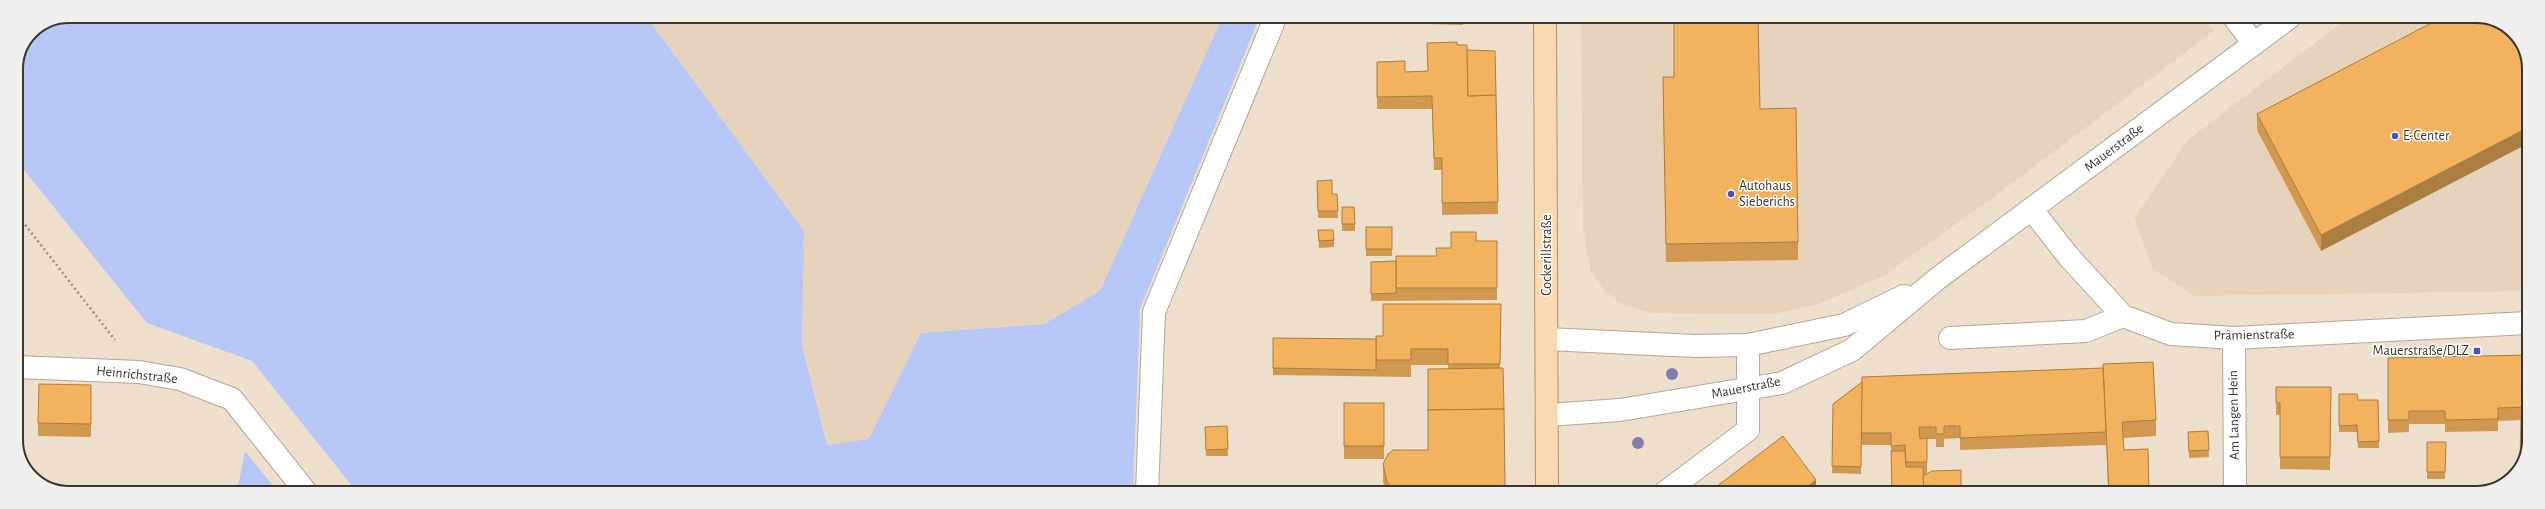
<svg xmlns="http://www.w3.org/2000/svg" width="2545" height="509" font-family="'Alegreya Sans',sans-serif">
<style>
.built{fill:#e7d3bb}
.green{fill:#b7c7f8}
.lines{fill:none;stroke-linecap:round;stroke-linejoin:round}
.minor-casing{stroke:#b5a796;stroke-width:24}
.major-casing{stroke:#b58f60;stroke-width:24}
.path{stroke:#998e81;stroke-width:2.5;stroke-dasharray:2 3;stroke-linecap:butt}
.minor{stroke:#fff;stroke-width:22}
.major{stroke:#fad9b0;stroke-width:22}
.tree{fill:#7e7eaa}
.wall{fill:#d19950}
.shaded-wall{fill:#aa7d41}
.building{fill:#f3b25d;stroke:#aa7d41}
.poi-dot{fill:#4155c9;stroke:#fff;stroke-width:1.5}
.labels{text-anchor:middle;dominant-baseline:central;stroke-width:3;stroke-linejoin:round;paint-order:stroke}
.poi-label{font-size:14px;fill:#3b352e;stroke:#fff;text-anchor:start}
.street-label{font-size:14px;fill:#3b352e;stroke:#fff}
.rim{fill:none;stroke:#3b352e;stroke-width:2}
</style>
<rect width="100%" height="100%" fill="#eedfcd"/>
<g class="built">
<path d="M646,16H1223L1100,291L1044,324L921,333L869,439L827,445L802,345L804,231Z"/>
<path d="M1581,17H2216L2208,24L2214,31L1995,196L1885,275L1819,304L1775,314L1652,313L1623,305L1606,292L1591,272L1583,229Z"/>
<path d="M2349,17H2486L2529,66L2528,291L2195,296L2153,269L2134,218L2189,139Z"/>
</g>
<g class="green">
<path d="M69,16H646L804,231L802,345L827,445L869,439L921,333L1044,324L1100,291L1223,16H1260L1140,309L1133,492H357L252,361L147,323L16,160V69L32,31Z"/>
<path d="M245,451L278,492H237Z"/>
</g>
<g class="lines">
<defs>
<g id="minor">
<path d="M2234,17L2254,44"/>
<path d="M2032,210L2069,257L2123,316L2171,334L2234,338L2528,323"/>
<path d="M1950,338L2086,331L2123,316"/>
<path d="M2234,338L2235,493"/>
<path d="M1547,339L1695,346L1748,345L1844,325L1904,296"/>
<path d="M16,367L139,372L180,379L232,399L306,492"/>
<path d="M1547,415L1620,410L1782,383L1852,350L1937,279L2290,17"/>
<path d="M1147,492L1154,312L1276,16"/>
<path d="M1664,493L1748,430V345"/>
</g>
<path id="major" d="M1545,17L1547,493"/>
</defs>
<use href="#minor" class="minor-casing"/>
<use href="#major" class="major-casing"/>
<path class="path" d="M16,213L115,340"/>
<use href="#minor" class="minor"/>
<use href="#major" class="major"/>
</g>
<g class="tree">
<circle cx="1672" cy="374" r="6"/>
<circle cx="1638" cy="443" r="6"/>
</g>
<g class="wall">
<path d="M1409,17H1464L1463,25L1427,24V21H1409Z"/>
<path d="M2443,17L2321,251L2257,130V114Z"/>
<path d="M1457,45L1467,50L1496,95L1498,214L1442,215V170H1434L1432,109H1377V62L1405,72L1428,71Z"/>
<path d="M1663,96L1760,109L1798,242V260L1666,262Z"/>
<path d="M1317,188L1332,194H1337L1338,218H1318Z"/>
<path d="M1342,207L1355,224V231H1342Z"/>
<rect x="1366" y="227" width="26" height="29"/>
<path d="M1318,230L1334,240V247L1319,248Z"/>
<path d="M1476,241H1497V300L1371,301V262L1396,261L1436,256L1451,248Z"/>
<path d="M1501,304L1500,368H1503L1505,493H1386L1383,481V464L1428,450L1448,368V365H1411V377L1273,375V338L1376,339L1383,336Z"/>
<path d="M2528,355V450L2521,420L2498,421V431L2445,432V424H2409V432L2388,433V358Z"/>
<path d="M2153,362L2156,420V436L2123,438L2124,450L2148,449L2149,493H2077V490L2108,489L2106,435V445L1960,450V438L1944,439V447H1936V439H1927V474L1932,471L1961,470V493H1892L1891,445H1861V474L1832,473L1833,404L1862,382V377L2103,368V364Z"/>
<path d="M91,385V437L38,436V423Z"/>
<path d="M2276,387H2331L2330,470L2280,469V415H2276Z"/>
<path d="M2339,394L2358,400H2378L2379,448H2358L2357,432H2339Z"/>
<rect x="1344" y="403" width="40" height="56"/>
<path d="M1227,426L1228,456H1206L1205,434Z"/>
<path d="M2208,431L2209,457L2189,458L2188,432Z"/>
<path d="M2427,442H2446L2445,479H2427Z"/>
</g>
<g class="shaded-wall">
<path d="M2529,127V143L2321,251V235Z"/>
<path d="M1816,480V492L1815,493H1799Z"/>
</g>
<g class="building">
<path d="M1427,17H1464L1463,18Z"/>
<path d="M1674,17H1758L1760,109L1796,108L1798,242L1666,244L1663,77H1674Z"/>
<path d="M2443,17H2486L2516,34L2529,66V127L2321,235L2257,114Z"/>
<path d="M1457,42V45H1467L1468,96L1496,95L1498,202L1442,203V158H1434L1432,96L1377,97V62L1405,61V72L1428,71L1427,43Z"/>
<path d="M1467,50L1495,51L1496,95L1468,96Z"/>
<path d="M1332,180V194H1337L1338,211H1318L1317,181Z"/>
<path d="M1342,207H1354L1355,224H1342Z"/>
<rect x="1366" y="227" width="26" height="22"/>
<path d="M1318,230H1333L1334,240L1319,241Z"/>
<path d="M1451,232H1476V241H1497V288H1396V256H1437L1436,248H1451Z"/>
<path d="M1396,261V293L1371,294V262Z"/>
<path d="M1383,304H1501L1500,364H1448V349H1411V360H1376V336H1383Z"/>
<path d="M1273,338L1376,339V370L1273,368Z"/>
<path d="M2528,355V407L2498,408V419L2445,420V411H2409V420H2388V358Z"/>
<path d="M2153,362L2156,420L2122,422L2124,450L2148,449L2149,493H2109L2103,364Z"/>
<path d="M1503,368L1504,409L1428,410V411V369Z"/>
<path d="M2103,368L2106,432L1960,438V426H1944V434H1936V427H1919L1920,439L1927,438V462H1906L1905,445L1891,446V433H1861L1862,377Z"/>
<path d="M1862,382L1861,467L1832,466L1833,404Z"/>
<path d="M39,384L91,385V424L38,423Z"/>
<path d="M2276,387H2331L2330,457H2280V403H2276Z"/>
<path d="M2339,394H2357L2358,400H2378L2379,441L2358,442L2357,425L2339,426Z"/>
<rect x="1344" y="403" width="40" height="43"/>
<path d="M1504,409L1505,486H1391L1387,482L1383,464L1388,454L1393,450H1428V410Z"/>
<path d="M2521,417H2528V450L2520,463Z"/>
<path d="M1227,426L1228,449L1206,450L1205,427Z"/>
<path d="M2208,431L2209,450L2189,451L2188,432Z"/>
<path d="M1783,436L1816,480L1799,493H1708Z"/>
<path d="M2427,442H2446L2445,472H2427Z"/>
<path d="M1891,451H1905L1906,467H1923L1924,493H1892Z"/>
<path d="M1961,470V493H1924L1923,476L1932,471Z"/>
<path d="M2108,489L2109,493H2077V490Z"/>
</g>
<g class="poi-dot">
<circle cx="2395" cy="136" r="4"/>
<circle cx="1731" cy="194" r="4"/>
<rect x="2473" y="347" width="8" height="8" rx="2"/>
</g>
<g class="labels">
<g class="poi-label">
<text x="2403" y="136">E-Center</text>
<text x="1739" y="186">Autohaus<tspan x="1739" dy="16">Sieberichs</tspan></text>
<text x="2469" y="351" text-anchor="end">Mauerstraße/DLZ</text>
</g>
<g class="street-label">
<text transform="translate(2114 148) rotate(-37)">Mauerstraße</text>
<text transform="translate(1547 255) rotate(-90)">Cockerillstraße</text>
<text transform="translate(2254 335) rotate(-1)">Prämienstraße</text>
<text transform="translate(137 375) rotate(6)">Heinrichstraße</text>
<text transform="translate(1746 388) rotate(-11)">Mauerstraße</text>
<text transform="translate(2234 415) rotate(-91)">Am Langen Hein</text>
</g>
</g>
<path d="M0 0H2545V509H0ZM69 23H2476A46 46 0 0 1 2522 69V440A46 46 0 0 1 2476 486H69A46 46 0 0 1 23 440V69A46 46 0 0 1 69 23Z" fill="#efefee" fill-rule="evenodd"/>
<path class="rim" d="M69 23H2476A46 46 0 0 1 2522 69V440A46 46 0 0 1 2476 486H69A46 46 0 0 1 23 440V69A46 46 0 0 1 69 23Z"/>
</svg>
